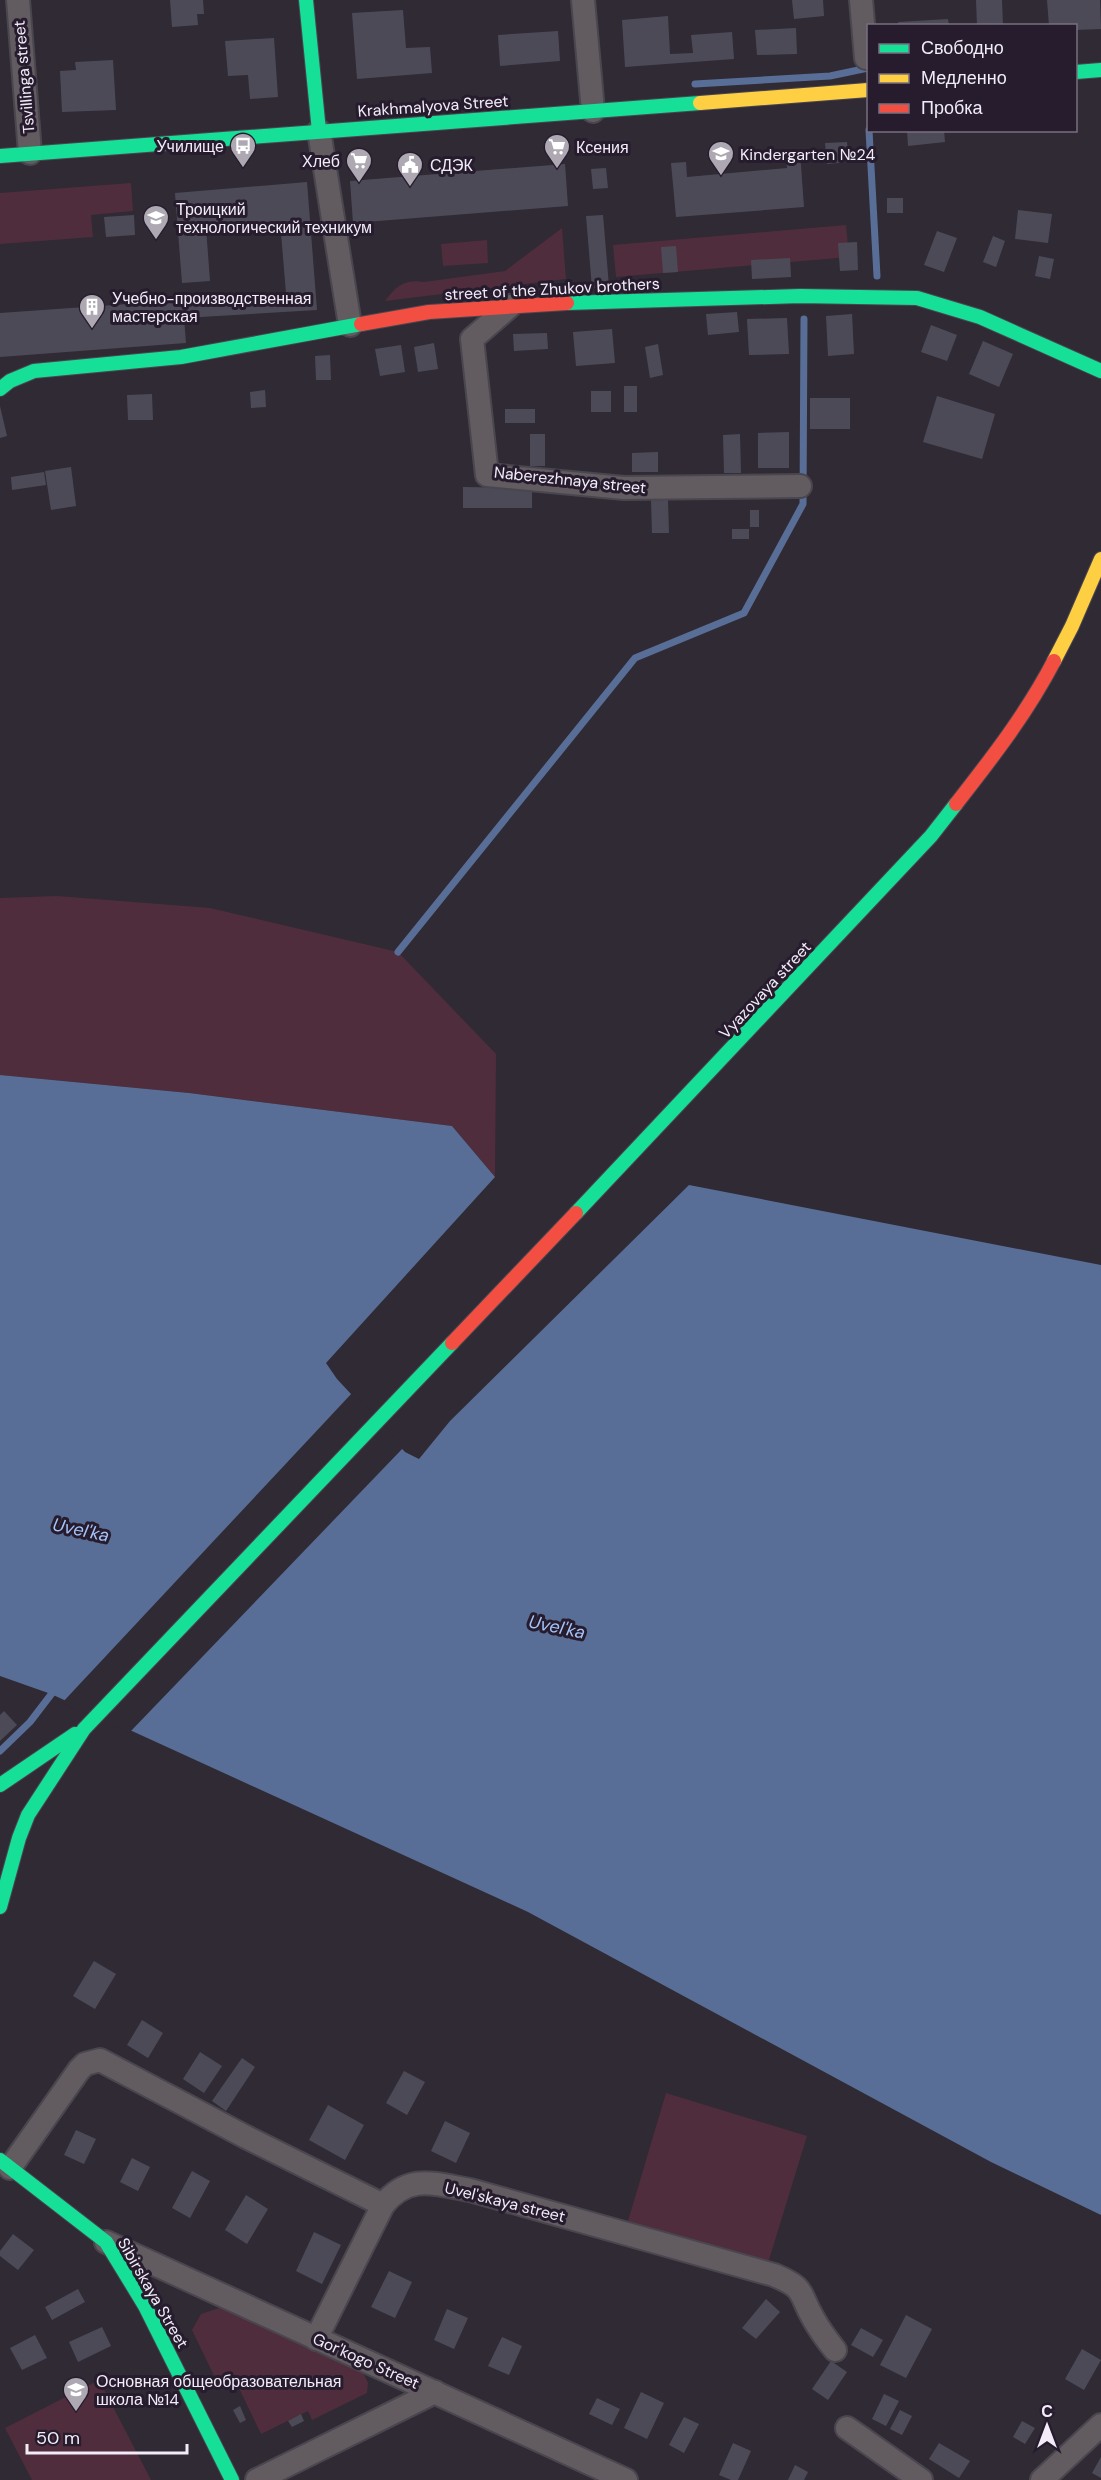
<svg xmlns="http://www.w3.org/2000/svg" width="1101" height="2480" font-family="'DM Sans',sans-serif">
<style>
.green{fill:#502d3c}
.water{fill:#586e97}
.pier{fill:#2f2a34}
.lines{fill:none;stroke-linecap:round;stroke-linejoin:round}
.stream{stroke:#586e97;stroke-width:7}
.building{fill:#4d4a58}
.street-casing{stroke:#4a464f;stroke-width:26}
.fast-casing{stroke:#4a464f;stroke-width:16}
.slow-casing{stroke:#4a464f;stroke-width:16}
.jam-casing{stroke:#4a464f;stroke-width:16}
.street{stroke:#625c61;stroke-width:22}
.fast{stroke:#16e098;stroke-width:14}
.slow{stroke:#ffcf43;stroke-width:14}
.jam{stroke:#f24e42;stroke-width:14}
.labels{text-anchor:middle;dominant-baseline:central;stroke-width:6;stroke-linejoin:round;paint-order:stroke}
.street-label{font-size:16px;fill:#f2ecf8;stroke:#261c2e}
.poi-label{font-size:16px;fill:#f2ecf8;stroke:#261c2e;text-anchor:start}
.water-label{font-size:18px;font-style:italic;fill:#a4c4fa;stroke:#261c2e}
</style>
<rect width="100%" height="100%" fill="#2f2a34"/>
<g class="green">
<path d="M131,183L133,211L91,215L93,237L0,244V193Z"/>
<path d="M846,225L849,257L616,277L613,245Z"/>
<path d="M562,228L566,279L385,301C396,286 405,279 424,282L505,271Z"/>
<path d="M487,240L488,263L443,266L441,244Z"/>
<path d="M57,896L210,908L398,952L496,1054L495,1177L452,1126L189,1093L0,1075V898Z"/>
<path d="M666,2093L807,2136L768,2263L628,2221Z"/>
<path d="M219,2308L362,2370L368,2383L367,2393L312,2420L308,2411L261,2434L235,2380L219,2386L192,2330L201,2314Z"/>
<path d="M99,2380L151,2480H32L5,2428Z"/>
</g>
<path class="water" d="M0,1075L189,1093L452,1126L495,1177L326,1363L337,1379L405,1452L419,1459L450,1421L689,1185L1101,1265V2215L991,2162L528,1912L51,1694L0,1676Z"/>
<path class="pier" d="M353,1392L404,1447L129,1733L62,1703Z"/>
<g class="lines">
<g class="stream">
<path d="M695,84L830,76L868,68"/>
<path d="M869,130L877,276"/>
<path d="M398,952L635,658L744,613L803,504L804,319"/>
<path d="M0,1751L30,1722L56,1688"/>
</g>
</g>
<g class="building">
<path d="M170,0H203L204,14H197L198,25L172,27Z"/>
<path d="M792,0H823L824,16L794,19Z"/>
<path d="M976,0H1002L1003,26H977Z"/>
<path d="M1047,0H1100L1101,29L1076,30V26H1049Z"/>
<path d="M403,10L406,48L430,47L432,73L357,79L352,13Z"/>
<path d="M668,16L670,54L693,53L691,35L732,32L734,59L625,67L622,20Z"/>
<path d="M948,19L949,26H899L898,22Z"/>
<path d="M796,28L797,54L757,55L755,30Z"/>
<path d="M558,31L560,61L500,66L498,35Z"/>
<path d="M274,38L278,97L250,99L248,75L228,76L225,41Z"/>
<path d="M113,60L116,110L62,112L60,71L76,70L75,62Z"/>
<path d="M907,130H944L945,142L908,146Z"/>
<path d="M847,142L849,162L827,164L825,143Z"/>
<path d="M800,152L804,207L676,217L671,163L686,162L687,177L787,168L786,153Z"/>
<path d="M565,164L568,206L353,223L350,181Z"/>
<path d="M606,168L608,188L593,189L591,169Z"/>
<path d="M307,182L317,310L184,318L186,343L0,357V313L286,293L280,221L206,227L210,281L182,283L175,193Z"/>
<rect x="887" y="198" width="16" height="15"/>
<path d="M1018,210L1052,214L1048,243L1015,239Z"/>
<path d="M134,215L135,235L106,237L104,217Z"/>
<path d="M603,215L609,286L592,288L586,216Z"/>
<path d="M937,231L957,238L944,272L924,265Z"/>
<path d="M993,236L1005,241L996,267L983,262Z"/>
<path d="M857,242L858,270L840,271L838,243Z"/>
<path d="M676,246L678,272L663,273L661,247Z"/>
<path d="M1039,256L1054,259L1050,279L1035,276Z"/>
<path d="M790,258L791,277L752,279L751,260Z"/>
<path d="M737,312L739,332L708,335L706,314Z"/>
<path d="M852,314L854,354L828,356L826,316Z"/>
<path d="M787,318L789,354L749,355L747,319Z"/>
<path d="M931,325L957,335L947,361L921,352Z"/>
<path d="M612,329L615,363L576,366L573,332Z"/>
<path d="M547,333L548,349L514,351L513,334Z"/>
<path d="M983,341L1013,354L999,387L969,374Z"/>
<path d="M434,343L438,369L418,372L414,347Z"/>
<path d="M658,344L663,375L650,378L645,347Z"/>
<path d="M401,345L405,372L380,376L375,349Z"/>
<path d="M330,355L331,380H316L315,356Z"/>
<rect x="624" y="386" width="13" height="26"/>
<path d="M265,390L266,407L251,408L250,392Z"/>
<rect x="591" y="391" width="20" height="21"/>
<path d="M152,394L153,420H128L127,395Z"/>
<path d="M937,396L995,414L982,459L923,442Z"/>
<rect x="810" y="398" width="40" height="31"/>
<path d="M0,406L7,436L0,438Z"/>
<rect x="505" y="409" width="30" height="14"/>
<path d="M789,432V468H758V433Z"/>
<rect x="530" y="434" width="15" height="32"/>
<path d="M740,434L741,473H724L723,435Z"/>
<path d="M658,452V472H632V453Z"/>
<path d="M71,467L76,506L51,510L45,471Z"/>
<path d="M44,472L46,485L12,490L11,477Z"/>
<path d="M463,487L532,488V508H463Z"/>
<path d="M651,500H668L669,533H652Z"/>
<rect x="750" y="510" width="9" height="17"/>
<rect x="732" y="529" width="17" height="10"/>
<path d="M4,1711L17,1725L0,1741V1715Z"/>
<path d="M94,1961L116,1974L95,2009L73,1996Z"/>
<path d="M142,2020L163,2033L148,2058L127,2045Z"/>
<path d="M200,2052L222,2066L204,2093L183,2079Z"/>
<path d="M242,2058L255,2067L226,2111L212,2101Z"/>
<path d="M404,2071L425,2082L407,2115L386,2103Z"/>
<path d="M328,2105L364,2125L345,2160L309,2140Z"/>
<path d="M445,2121L470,2133L456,2163L431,2151Z"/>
<path d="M76,2130L96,2139L84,2164L64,2155Z"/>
<path d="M132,2158L150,2167L138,2191L120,2182Z"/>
<path d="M192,2171L210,2181L190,2218L172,2208Z"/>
<path d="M246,2195L268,2209L247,2244L225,2230Z"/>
<path d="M314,2232L341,2245L322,2284L296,2271Z"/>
<path d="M13,2234L34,2250L18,2270L0,2256V2251Z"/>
<path d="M389,2271L412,2282L395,2318L371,2307Z"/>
<path d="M78,2289L85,2302L52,2320L45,2307Z"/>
<path d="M766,2299L780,2312L756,2339L742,2328Z"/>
<path d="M447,2309L468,2318L454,2349L434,2340Z"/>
<path d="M906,2315L932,2329L906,2378L880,2365Z"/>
<path d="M102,2327L111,2346L78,2362L69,2342Z"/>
<path d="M861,2328L883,2340L873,2357L851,2345Z"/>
<path d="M35,2335L47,2358L22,2370L10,2348Z"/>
<path d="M502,2337L522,2346L509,2375L488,2366Z"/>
<path d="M1082,2349L1101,2360L1084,2390L1065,2379Z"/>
<path d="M831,2361L847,2372L828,2400L812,2389Z"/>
<path d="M641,2392L664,2403L647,2439L624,2428Z"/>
<path d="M884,2394L899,2401L886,2426L872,2419Z"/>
<path d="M597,2398L620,2409L612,2425L589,2414Z"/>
<path d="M240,2406L246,2420L240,2423L233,2410Z"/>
<path d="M900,2410L912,2416L902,2435L890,2429Z"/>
<path d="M301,2414L304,2421L292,2427L288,2421Z"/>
<path d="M684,2417L699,2424L684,2453L669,2445Z"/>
<path d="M1022,2421L1035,2428L1025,2444L1013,2437Z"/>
<path d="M733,2443L751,2451L738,2480H731L719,2475Z"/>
<path d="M939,2443L970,2461L959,2478L929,2459Z"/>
<path d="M1101,2457V2478L1092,2473Z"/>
<path d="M795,2465L808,2472L804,2480H788Z"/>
</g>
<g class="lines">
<defs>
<g id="street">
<path d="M18,0L30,153"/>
<path d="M583,0L593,111"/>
<path d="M861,0L866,58"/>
<path d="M319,131L350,325"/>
<path d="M510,306L472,339L487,475L624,488L800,486"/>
<path d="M10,2168L79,2070L85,2064L100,2060L246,2137L383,2205C409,2173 435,2184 470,2190L774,2275C807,2289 798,2292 813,2318C819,2329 827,2340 835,2350"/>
<path d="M106,2242L626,2480"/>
<path d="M316,2339L383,2205"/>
<path d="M847,2428L921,2480"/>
<path d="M257,2480L435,2392"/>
<path d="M1042,2480L1101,2425"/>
</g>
<g id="fast">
<path d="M306,0L319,131"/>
<path d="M1076,72L1101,70"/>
<path d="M0,156L700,103"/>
<path d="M567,303L800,296L917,298L980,317L1101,371"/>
<path d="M0,389L10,381L34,371L181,357L361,324"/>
<path d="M576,1213L931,836L956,804"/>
<path d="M0,1785L75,1734"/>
<path d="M0,1907L19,1838L28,1815L84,1729L452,1343"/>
<path d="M0,2160L106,2242L145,2306L232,2480"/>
</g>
<g id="slow">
<path d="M700,103L868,90"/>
<path d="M1054,661L1072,626L1101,559"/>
</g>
<g id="jam">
<path d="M361,324L429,312L567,303"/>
<path d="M956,804C992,758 1027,713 1054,661"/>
<path d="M452,1343L576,1213"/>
</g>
</defs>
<use href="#street" class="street-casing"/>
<use href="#fast" class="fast-casing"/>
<use href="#slow" class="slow-casing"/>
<use href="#jam" class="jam-casing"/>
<use href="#street" class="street"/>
<use href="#fast" class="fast"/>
<use href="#slow" class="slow"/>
<use href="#jam" class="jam"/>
</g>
<defs>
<symbol id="bus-pin" viewBox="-11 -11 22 30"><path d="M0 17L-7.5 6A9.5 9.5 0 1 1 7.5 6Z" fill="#aea8b3" stroke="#261c2e"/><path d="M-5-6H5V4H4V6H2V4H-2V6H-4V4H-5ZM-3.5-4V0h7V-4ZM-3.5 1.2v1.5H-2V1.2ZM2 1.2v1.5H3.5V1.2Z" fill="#fff"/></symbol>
<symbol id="supermarket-pin" viewBox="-11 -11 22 30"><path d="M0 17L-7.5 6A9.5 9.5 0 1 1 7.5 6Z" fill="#aea8b3" stroke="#261c2e"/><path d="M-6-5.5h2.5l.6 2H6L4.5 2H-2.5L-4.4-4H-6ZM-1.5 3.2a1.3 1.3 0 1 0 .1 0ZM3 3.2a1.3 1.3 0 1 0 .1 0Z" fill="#fff"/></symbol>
<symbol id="school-pin" viewBox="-11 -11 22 30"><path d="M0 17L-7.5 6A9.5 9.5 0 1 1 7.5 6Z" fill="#aea8b3" stroke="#261c2e"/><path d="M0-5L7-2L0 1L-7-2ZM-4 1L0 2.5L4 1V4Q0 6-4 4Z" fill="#fff"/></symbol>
<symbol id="civic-pin" viewBox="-11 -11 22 30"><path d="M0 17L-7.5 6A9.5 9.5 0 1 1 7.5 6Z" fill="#aea8b3" stroke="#261c2e"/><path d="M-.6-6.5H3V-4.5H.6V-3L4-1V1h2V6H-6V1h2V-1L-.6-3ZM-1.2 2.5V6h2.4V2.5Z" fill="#fff"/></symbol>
<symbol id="university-pin" viewBox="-11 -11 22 30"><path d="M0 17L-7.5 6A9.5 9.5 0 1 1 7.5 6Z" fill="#aea8b3" stroke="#261c2e"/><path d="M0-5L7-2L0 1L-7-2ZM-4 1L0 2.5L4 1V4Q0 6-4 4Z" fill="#fff"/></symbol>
<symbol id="building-pin" viewBox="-11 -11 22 30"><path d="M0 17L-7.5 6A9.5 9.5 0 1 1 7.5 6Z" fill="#aea8b3" stroke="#261c2e"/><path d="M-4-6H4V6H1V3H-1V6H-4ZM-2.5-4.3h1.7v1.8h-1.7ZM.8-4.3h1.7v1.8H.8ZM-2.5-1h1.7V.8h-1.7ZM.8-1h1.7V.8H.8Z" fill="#fff"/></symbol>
</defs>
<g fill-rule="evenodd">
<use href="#bus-pin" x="228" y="131" width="30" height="40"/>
<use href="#supermarket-pin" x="542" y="132" width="30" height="40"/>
<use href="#school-pin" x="706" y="139" width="30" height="40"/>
<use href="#supermarket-pin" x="344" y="146" width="30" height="40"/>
<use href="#civic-pin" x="395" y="150" width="30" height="40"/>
<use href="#university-pin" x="141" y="203" width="30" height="40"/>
<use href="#building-pin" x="77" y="292" width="30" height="40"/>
<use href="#school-pin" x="61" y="2375" width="30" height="40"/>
</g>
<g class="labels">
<g class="street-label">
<text transform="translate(24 77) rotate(-95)">Tsvillinga street</text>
<text transform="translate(433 106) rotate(-4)">Krakhmalyova Street</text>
<text transform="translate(552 289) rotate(-3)">street of the Zhukov brothers</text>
<text transform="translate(570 480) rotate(6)">Naberezhnaya street</text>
<text transform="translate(765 990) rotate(-47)">Vyazovaya street</text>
<text transform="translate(505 2202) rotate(14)">Uvel'skaya street</text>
<text transform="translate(153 2293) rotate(60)">Sibirskaya Street</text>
<text transform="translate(366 2361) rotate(24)">Gor'kogo Street</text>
</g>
<g class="poi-label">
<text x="224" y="146" text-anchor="end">Училище</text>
<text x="576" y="147">Ксения</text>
<text x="740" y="154">Kindergarten №24</text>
<text x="340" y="161" text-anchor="end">Хлеб</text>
<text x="430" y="165">СДЭК</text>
<text x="176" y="209">Троицкий<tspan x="176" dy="18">технологический техникум</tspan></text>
<text x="112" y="298">Учебно-производственная<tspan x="112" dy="18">мастерская</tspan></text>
<text x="96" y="2381">Основная общеобразовательная<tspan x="96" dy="18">школа №14</tspan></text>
</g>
<g class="water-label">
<text transform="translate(81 1530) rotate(12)">Uvel'ka</text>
<text transform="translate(557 1627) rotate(12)">Uvel'ka</text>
</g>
</g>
<rect x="867" y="24" width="210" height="108" fill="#261c2e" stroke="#786f7f" stroke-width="1.5"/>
<rect x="879" y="44" width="30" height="9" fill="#16e098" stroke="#786f7f" stroke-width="1.5"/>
<text x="921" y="54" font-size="18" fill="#f2ecf8">Свободно</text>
<rect x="879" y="74" width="30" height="9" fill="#ffcf43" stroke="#786f7f" stroke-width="1.5"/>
<text x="921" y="84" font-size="18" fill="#f2ecf8">Медленно</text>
<rect x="879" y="104" width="30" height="9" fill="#f24e42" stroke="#786f7f" stroke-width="1.5"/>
<text x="921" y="114" font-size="18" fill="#f2ecf8">Пробка</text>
<g transform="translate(1047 2426)" stroke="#261c2e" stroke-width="4.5" paint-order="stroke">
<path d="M0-4.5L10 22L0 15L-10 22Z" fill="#f2ecf8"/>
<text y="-9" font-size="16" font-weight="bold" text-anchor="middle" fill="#f2ecf8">С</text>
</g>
<path d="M27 2444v9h160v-9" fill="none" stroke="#f2ecf8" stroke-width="3"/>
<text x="36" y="2444" font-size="18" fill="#f2ecf8" stroke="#261c2e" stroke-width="4.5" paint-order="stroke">50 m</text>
</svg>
